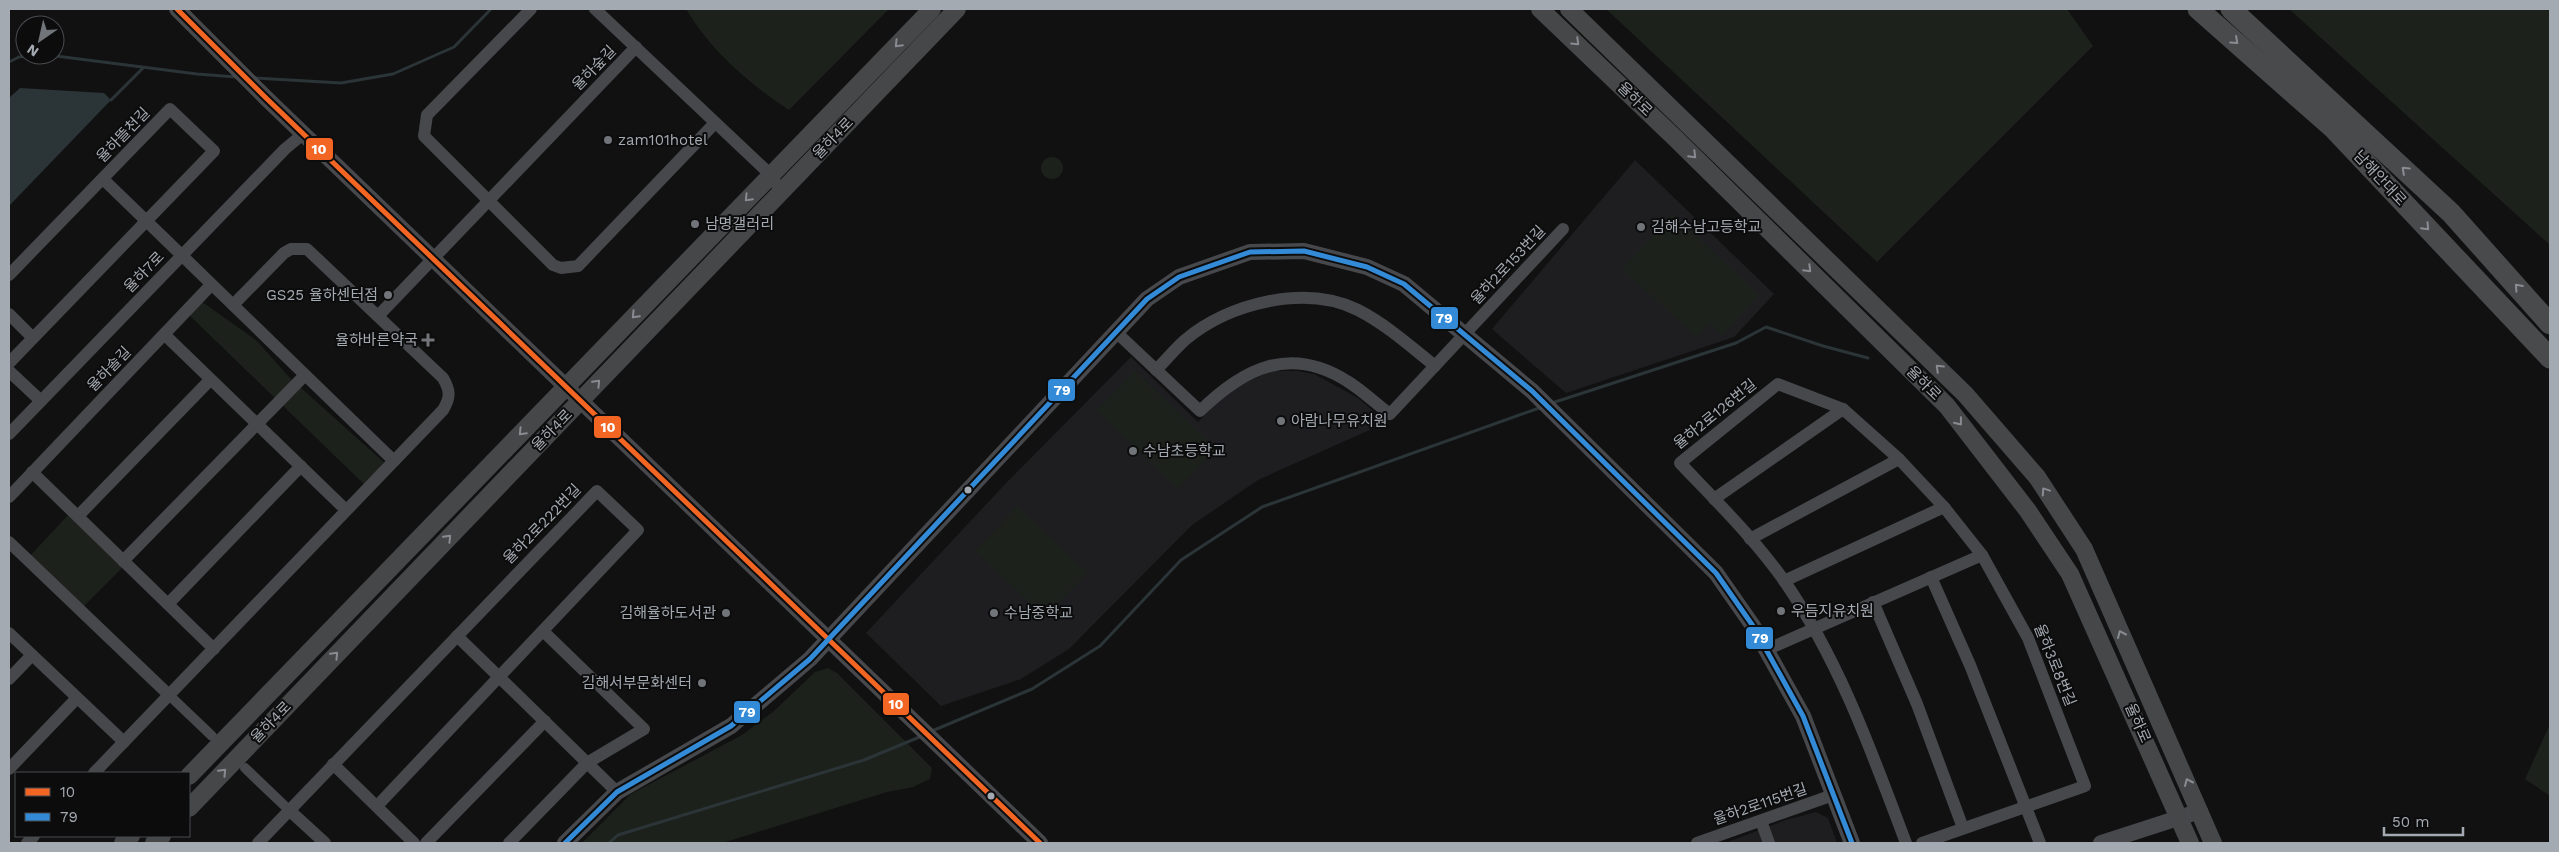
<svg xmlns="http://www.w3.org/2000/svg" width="2559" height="852" font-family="'Work Sans','Noto Sans KR',sans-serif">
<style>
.built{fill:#1e1e20}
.green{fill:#1c211c}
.water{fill:#2b3437}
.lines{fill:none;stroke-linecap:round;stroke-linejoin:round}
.stream{stroke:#2b3437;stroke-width:3}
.pedestrian{stroke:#46484b;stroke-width:10}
.minor{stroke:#46484b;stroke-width:12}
.tertiary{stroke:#46484b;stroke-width:16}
.secondary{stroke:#454748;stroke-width:18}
.trunk{stroke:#494a4c;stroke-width:21}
.bus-1-casing{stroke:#0c0c0d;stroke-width:9}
.bus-2-casing{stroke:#0c0c0d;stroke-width:9}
.bus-1{stroke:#f26522;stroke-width:5}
.bus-2{stroke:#338bd7;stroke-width:5}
.oneway{stroke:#898d93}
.oneway2{stroke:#888c92}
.poi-dot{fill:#717479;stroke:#0c0c0d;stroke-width:2}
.bus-dot{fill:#a4aab1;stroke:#0c0c0d;stroke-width:2}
.labels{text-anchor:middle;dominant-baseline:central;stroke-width:4;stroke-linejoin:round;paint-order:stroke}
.street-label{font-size:15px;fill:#a4aab1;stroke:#0c0c0d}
.poi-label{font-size:15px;fill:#a4aab1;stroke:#0c0c0d;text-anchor:start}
.line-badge{stroke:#0c0c0d;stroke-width:2}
.badge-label{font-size:14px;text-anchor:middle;font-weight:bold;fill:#fff}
</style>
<rect width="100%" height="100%" fill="#111112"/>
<g class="built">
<path d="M1635,160L1774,294L1734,337L1566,393L1492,329Z"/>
<path d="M1131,357L1198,422L1230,390L1271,371H1297L1314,374L1358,398L1380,417L1383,424L1258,480L1192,525L1069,649L1021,679L941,706L866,633L1007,482Z"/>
<path d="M1816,812L1828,818L1837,843H1725L1786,820Z"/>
</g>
<g class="green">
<path d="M686,9H889L789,110C748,83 711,51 686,9Z"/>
<path d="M1606,9H2067L2093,46L1877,262Z"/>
<path d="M2289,9H2550V245Z"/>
<circle cx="1052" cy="168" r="11"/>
<path d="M1673,214L1759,295L1722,335L1709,323L1696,337L1622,269Z"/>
<path d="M198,299L256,340L290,378L388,466L368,488L186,312Z"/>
<path d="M1135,371L1216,449L1178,489L1097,410Z"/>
<path d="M1017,506L1087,573L1045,617L975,551Z"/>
<path d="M71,512L125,565L81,609L28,558Z"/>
<path d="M828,668L837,673L932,768L930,779L913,787L887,792L722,843H582L631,794L742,735L774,711L815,672Z"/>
<path d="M2550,724V796L2525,779Z"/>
</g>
<path class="water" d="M20,88L104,93L111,100L9,206V98Z"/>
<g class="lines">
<g class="stream">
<path d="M48,55L197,74L236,77"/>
<path d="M9,62L19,57L41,55"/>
<path d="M255,78L341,83L393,74L454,47L491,9"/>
<path d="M111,100L143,68"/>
<path d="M1552,403L1736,343L1766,327L1823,346L1868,358"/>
<path d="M932,731L1032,689L1100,646L1181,560L1262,507L1542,407"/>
<path d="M609,843L618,835L864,760L922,736"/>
</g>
<g class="pedestrian">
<path d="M169,695L212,736"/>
<path d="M245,768L289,810"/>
</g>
<g class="minor">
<path d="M531,9L427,115L424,136L553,265L561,268L578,266L715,123"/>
<path d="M595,9L771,175L781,192"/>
<path d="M103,179L394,461"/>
<path d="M9,275L170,109L214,151L9,363"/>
<path d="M9,314L33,338"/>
<path d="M378,316L636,47"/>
<path d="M1116,332L1200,411C1244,368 1290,345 1347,381C1362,390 1376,404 1390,414L1563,229"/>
<path d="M165,335L346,510"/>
<path d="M1156,370C1166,360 1175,349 1185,340C1229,303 1305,284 1358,310C1387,325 1410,346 1435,366"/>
<path d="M9,371L41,401"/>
<path d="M9,434L285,149L303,134"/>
<path d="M32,472L214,649"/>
<path d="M9,497L211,285"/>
<path d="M1714,499L1843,409"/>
<path d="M78,516L210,380"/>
<path d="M1750,539L1899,459"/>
<path d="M9,542L169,695"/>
<path d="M123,561L305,375"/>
<path d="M1931,577L1970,665L2040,843"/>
<path d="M1784,581L1944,507"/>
<path d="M1873,602L1917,704L1963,828"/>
<path d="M168,604L301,466"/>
<path d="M9,633L124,742"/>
<path d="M457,636L617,792"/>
<path d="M1768,649L1982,555"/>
<path d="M9,679L32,655"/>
<path d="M333,764L414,843"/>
<path d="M9,769L77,698"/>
<path d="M94,773L443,410C451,397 450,390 443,378L307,249H291L284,253L233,305"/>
<path d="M289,810L325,843"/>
<path d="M1761,821L1769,843"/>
<path d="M27,843L34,836"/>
<path d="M258,843L597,491L638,530L377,806"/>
<path d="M426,843L545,721"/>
<path d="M509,843L587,763L644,729L543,631"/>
<path d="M1697,843L1833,795"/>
<path d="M1906,843C1872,753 1840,662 1785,582C1755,539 1716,501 1680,463L1778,384L1843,409L1899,459L1944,507L1982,555L2028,638L2085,786L1922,843"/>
</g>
<g class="tertiary">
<path d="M177,9L265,97L1040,843"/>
<path d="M565,843L617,792L731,726L810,659L1147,299L1179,277L1250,252L1304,251L1367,267L1404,284L1532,391L1716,573L1753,626L1803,716L1852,843"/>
<path d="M2101,843L2200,811"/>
</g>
<g class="secondary">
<path d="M1540,9L1675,138L1947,406L2028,511L2070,574L2190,843"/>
<path d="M1569,9L1965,394L2037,477L2084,549L2213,843"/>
<path d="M189,776L932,9"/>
<path d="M189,808L957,9"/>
<path d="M123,843L131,836"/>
<path d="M154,843L162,836"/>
</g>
<g class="trunk">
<path d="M2198,9L2334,129L2550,358"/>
<path d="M2231,9L2451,213L2550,324"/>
</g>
<defs>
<path id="bus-1" d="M177,9L265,97L1040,843"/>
<path id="bus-2" d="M565,843L617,792L731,726L810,659L1147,299L1179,277L1250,252L1304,251L1367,267L1404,284L1532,391L1716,573L1753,626L1803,716L1852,843"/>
</defs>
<use href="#bus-1" class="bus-1-casing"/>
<use href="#bus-2" class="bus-2-casing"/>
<use href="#bus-1" class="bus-1"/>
<use href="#bus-2" class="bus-2"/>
</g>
<defs><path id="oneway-chevron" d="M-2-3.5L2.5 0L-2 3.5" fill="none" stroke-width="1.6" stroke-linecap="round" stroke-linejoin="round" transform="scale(1.25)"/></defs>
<g class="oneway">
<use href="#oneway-chevron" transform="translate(2235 41) rotate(42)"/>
<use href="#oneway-chevron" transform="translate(2405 170) rotate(-137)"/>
<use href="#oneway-chevron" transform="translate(2426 227) rotate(47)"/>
<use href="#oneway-chevron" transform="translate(2518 287) rotate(-132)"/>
</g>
<g class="oneway2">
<use href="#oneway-chevron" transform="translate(1576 42) rotate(44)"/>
<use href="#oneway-chevron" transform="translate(898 44) rotate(134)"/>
<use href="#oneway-chevron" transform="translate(1693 155) rotate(45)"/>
<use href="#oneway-chevron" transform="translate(748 198) rotate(134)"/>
<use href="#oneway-chevron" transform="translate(1808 269) rotate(45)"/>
<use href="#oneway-chevron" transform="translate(635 315) rotate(134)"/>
<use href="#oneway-chevron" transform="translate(1939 368) rotate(-136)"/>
<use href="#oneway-chevron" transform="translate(597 383) rotate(-46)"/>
<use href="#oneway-chevron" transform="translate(1959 422) rotate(52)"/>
<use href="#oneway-chevron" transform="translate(522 432) rotate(134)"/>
<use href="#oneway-chevron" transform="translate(2045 491) rotate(-124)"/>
<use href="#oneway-chevron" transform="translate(448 538) rotate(-46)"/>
<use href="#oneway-chevron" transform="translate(2121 634) rotate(-114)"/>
<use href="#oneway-chevron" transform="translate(335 655) rotate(-46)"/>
<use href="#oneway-chevron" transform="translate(223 772) rotate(-46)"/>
<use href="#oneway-chevron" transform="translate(2188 782) rotate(-114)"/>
</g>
<g class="poi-dot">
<circle cx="608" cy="140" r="5"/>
<circle cx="695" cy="224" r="5"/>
<circle cx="1641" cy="227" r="5"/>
<circle cx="388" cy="295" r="5"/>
<path d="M425.5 332.5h5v5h5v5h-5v5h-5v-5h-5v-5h5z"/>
<circle cx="1281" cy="421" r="5"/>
<circle cx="1133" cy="451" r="5"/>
<circle cx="1781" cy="611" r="5"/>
<circle cx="726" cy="613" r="5"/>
<circle cx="994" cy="613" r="5"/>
<circle cx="702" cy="683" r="5"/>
</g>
<g class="bus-dot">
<circle cx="968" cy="490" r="4.5"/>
<circle cx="991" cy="796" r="4.5"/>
</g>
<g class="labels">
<g class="street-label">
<text transform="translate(594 68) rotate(-46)">율하숲길</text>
<text transform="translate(1635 99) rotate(44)">율하로</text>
<text transform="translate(123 135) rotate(-46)">율하뜰천길</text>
<text transform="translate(833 138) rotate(-46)">율하4로</text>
<text transform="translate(2380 178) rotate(47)">남해안대로</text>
<text transform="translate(1508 265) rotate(-47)">율하2로153번길</text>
<text transform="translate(144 272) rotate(-46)">율하7로</text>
<text transform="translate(109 369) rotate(-46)">율하솔길</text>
<text transform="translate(1924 383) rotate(45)">율하로</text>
<text transform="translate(1715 414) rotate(-39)">율하2로126번길</text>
<text transform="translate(552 430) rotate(-46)">율하4로</text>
<text transform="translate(542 524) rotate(-46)">율하2로222번길</text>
<text transform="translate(2055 665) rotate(68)">율하3로8번길</text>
<text transform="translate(271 722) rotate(-46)">율하4로</text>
<text transform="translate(2138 723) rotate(66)">율하로</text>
<text transform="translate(1760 804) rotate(-19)">율하2로115번길</text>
</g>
<g class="poi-label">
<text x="618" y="140">zam101hotel</text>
<text x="705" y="224">남명갤러리</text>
<text x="1651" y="227">김해수남고등학교</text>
<text x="378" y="295" text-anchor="end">GS25 율하센터점</text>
<text x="418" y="340" text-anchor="end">율하바른약국</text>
<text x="1291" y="421">아람나무유치원</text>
<text x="1143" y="451">수남초등학교</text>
<text x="1791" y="611">우듬지유치원</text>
<text x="716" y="613" text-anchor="end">김해율하도서관</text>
<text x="1004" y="613">수남중학교</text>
<text x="692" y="683" text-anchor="end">김해서부문화센터</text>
</g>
</g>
<g class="line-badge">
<rect x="305" y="137" width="29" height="24" rx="5" fill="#f26522"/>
<rect x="1430" y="306" width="29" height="24" rx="5" fill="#338bd7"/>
<rect x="1047" y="378" width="29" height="24" rx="5" fill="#338bd7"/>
<rect x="593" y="415" width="29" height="24" rx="5" fill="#f26522"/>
<rect x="1745" y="626" width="29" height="24" rx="5" fill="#338bd7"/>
<rect x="882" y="692" width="28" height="24" rx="5" fill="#f26522"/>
<rect x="733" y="700" width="28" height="24" rx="5" fill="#338bd7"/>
</g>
<g class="badge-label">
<text x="319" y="154">10</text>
<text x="1444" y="323">79</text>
<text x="1062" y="395">79</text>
<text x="608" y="432">10</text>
<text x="1760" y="643">79</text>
<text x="896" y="709">10</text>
<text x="747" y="717">79</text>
</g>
<rect width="2559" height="852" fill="none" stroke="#a4aab1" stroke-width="20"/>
<rect x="15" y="772" width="175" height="65" fill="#0c0c0d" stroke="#494b4f"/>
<rect x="25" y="788" width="25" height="8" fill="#f26522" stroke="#494b4f"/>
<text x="60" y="797" font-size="15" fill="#a4aab1">10</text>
<rect x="25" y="813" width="25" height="8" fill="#338bd7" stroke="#494b4f"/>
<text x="60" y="822" font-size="15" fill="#a4aab1">79</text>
<g transform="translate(40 40) rotate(214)"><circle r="24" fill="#0c0c0d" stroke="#494b4f"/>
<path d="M0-4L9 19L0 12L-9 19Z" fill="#717479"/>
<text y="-8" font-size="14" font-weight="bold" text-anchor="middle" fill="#a4aab1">N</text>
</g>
<path d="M2384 827v8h79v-8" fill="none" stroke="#a4aab1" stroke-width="2.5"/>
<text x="2392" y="827" font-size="15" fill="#a4aab1" stroke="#0c0c0d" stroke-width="4" paint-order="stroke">50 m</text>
</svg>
